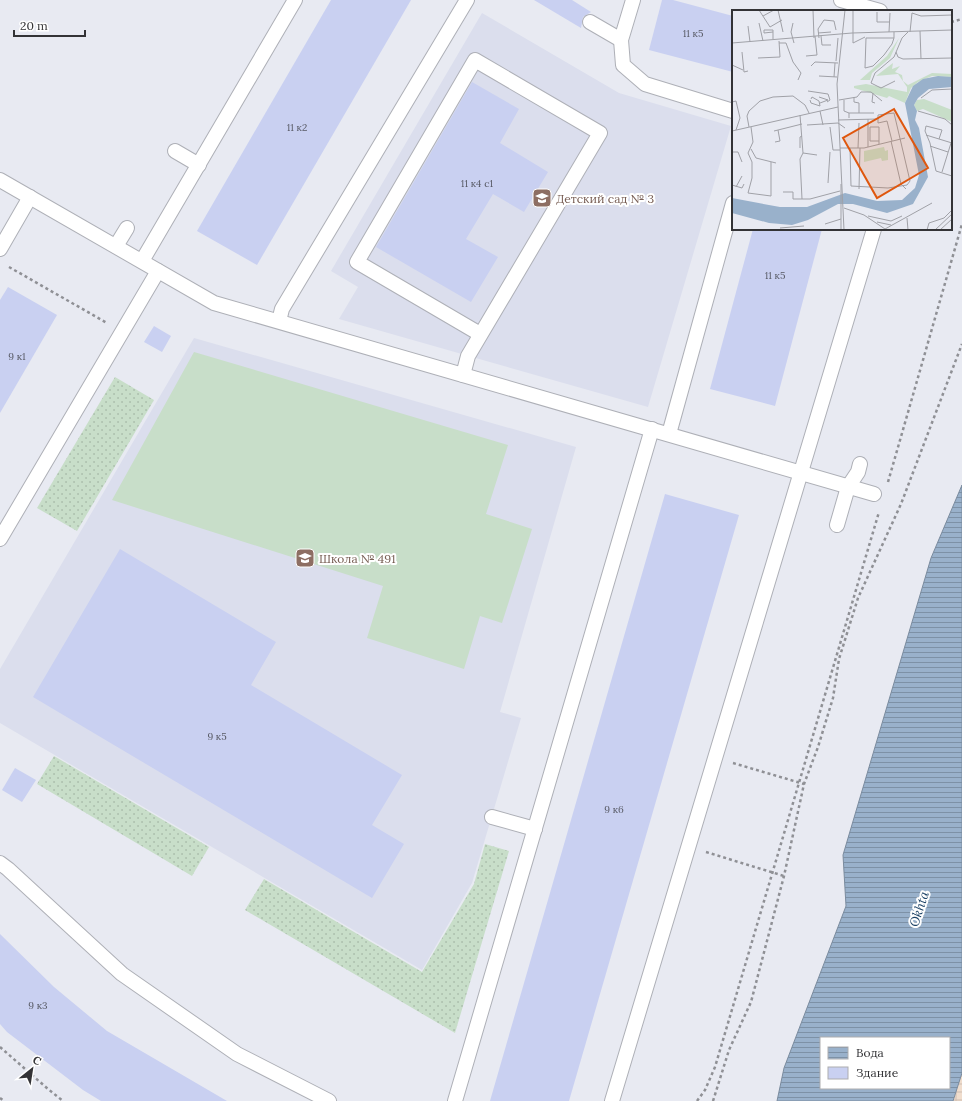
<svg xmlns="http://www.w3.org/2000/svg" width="962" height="1101" font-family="Lora,serif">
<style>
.built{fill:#dbdeed}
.industrial{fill:url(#industrial-grid)}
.grass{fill:url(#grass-dots)}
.pitch{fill:#c8dec9}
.water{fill:url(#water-rules);stroke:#7a8b9e;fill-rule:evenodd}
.building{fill:#c9d0f1}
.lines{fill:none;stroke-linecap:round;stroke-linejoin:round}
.lane-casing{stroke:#aeb0b7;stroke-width:16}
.path{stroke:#8f9095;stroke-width:2.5;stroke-dasharray:3 3;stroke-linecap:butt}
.lane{stroke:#fff;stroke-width:14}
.labels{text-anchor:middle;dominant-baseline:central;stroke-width:4;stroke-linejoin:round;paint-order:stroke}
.number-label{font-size:10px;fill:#585a65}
.education-label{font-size:12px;fill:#785e54;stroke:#fff;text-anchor:start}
.water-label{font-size:13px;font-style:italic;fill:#1d4367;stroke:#fff}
.inset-road{fill:none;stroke:#a0a1a7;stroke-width:1}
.view{fill:#df570e;fill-opacity:0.15;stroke:#df570e;stroke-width:2}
.inset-edge{fill:none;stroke:#333336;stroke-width:2}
</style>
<defs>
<pattern id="industrial-grid" width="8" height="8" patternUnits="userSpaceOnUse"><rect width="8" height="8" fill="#f0ddcd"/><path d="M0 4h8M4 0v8" fill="none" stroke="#cebeb1"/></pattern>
<pattern id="grass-dots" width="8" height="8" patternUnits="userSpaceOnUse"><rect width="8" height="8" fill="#c8dec9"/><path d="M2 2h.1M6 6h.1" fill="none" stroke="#acbfad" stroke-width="1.8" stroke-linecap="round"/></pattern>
<pattern id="water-rules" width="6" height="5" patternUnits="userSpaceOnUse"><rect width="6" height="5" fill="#99b1cb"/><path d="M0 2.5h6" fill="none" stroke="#7d91a6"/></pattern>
</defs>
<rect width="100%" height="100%" fill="#e8eaf2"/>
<g class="built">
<path d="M482,13L619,93L731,126L648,407L339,319L358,287L331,271Z"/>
<path d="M194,338L576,447L500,712L521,718L472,883L422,970L0,723V669Z"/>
</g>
<path class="industrial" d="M962,1073V1101H953Z"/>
<g class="grass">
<path d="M115,377L154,400L77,531L37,508Z"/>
<path d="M54,756L209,847L192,876L37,784Z"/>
<path d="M485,844L509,851L455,1033L245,910L264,879L422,972L474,884Z"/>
</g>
<path class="pitch" d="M194,352L508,445L486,514L532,529L502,623L480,616L464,669L367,638L383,586L112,500Z"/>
<path class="water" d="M962,485V1073L953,1101H777L784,1068L846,906L843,855L931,558ZM821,1038H949V1088H821Z"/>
<g class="building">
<path d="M331,0H411L257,265L197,231Z"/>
<path d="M534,0H572L591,12L583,17L581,28Z"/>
<path d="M662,0H673L733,16V72L649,50Z"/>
<path d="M472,82L519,109L500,143L548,172L524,212L493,194L466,239L498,257L471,302L376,247Z"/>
<path d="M753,229H822L775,406L710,389Z"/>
<path d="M8,287L57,315L0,413V300Z"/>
<path d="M154,326L171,336L162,352L144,342Z"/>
<path d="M665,494L739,515L569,1101H490Z"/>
<path d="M120,549L276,642L251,685L402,775L372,825L404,844L372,898L33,697Z"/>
<path d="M15,768L36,780L22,802L2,790Z"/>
<path d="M0,934L54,987L107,1031L227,1101H101L83,1090L7,1032L0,1024Z"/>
</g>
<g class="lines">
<defs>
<g id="lane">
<path d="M633,0L621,40L623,65L645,84L733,111"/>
<path d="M841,0L880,11"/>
<path d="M590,22L621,40"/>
<path d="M175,151L199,165"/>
<path d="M0,180L214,303L874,494"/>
<path d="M116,246L127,228"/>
<path d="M0,249L30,197"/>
<path d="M142,261L295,0"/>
<path d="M279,321L282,309L467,0"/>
<path d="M463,375L468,356L600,133L475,60L357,262L480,334"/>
<path d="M669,434L733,203"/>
<path d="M837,525L848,487L858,472L860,464"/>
<path d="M0,539L158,271"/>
<path d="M492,817L535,829"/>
<path d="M0,863L8,869L122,974L237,1054L329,1101"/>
<path d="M455,1101L652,429"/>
<path d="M612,1101L874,229"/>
</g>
</defs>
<use href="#lane" class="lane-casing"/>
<g class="path">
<path d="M951,22L962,19"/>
<path d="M9,267L107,323"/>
<path d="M888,482L962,224"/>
<path d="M733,763L804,784"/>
<path d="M706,852L784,876"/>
<path d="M0,1047L48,1089L63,1101"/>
<path d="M0,1098L4,1101"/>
<path d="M697,1101L705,1090L715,1067L879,512"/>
<path d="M713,1101L729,1050L751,1002L784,876L804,784L818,747L833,698L839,659L858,598L901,504L962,344"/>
</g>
<use href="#lane" class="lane"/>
</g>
<defs>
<symbol id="school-square" viewBox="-11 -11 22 22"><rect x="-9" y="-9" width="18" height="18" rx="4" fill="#8d6e63" stroke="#fff"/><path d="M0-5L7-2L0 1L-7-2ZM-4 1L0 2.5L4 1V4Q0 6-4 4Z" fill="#fff"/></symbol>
</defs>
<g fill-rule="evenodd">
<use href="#school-square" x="531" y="187" width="22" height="22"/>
<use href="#school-square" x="294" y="547" width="22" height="22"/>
</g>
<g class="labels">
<g class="number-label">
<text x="693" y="33">11 к5</text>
<text x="297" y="127">11 к2</text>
<text x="477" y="183">11 к4 с1</text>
<text x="775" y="275">11 к5</text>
<text x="17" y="356">9 к1</text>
<text x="217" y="736">9 к5</text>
<text x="614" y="809">9 к6</text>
<text x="38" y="1005">9 к3</text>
</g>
<g class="education-label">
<text x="556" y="198">Детский сад № 3</text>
<text x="319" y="558">Школа № 491</text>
</g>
<g class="water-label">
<text transform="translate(919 909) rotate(-72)">Okhta</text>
</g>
</g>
<g transform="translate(732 10)">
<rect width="220" height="220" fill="#e8eaf2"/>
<path d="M192,89L220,100V112L191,99L185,101L182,95L185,90Z" fill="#c8dec9"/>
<path d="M167,28L158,48L140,63L138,70H128L155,46ZM161,53L160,59L168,56L163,62L170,65L171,71L176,75L200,63L220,64V67L200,66L186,72L179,78L173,93L157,86L155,88L122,78V76L134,74L175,82V77L166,64L144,66Z" fill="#c8dec9"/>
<path d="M152,137L153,141L156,140V150L150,151L149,148L132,152V141Z" fill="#c8dec9"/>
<path d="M206,66L220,67V77L197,79L186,88L182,95L185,101L183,110L187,118L196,167L181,194L155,203L121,194H106L76,210L60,215L37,213L0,203V188L48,197H75L113,183L145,191L170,190L183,178L187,165L173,93L181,76L191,69Z" fill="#99b1cb"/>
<path class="inset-road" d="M27,0L38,17L50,10M46,0L51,22M81,0L82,28M121,0V33L133,27M145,2V12H158M31,6L42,0M27,13L31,31M61,13L59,22L62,33M16,16L18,32M188,21L189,49M41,22L32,23V20H41V29M157,22L158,3M162,22V28L160,34L152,45L141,56L133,58L134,28H162M178,22L180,3L189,6L220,5M86,23L99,22M89,26L90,35H99M87,28L86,19L92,10L102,11L104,20M0,33L120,23L220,20M47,33H54L61,52L69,63L66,70M10,42L12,62L16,61M164,42L166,47L171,49L220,48M74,46L85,45L83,26M26,48L48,47L47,31M104,51L106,28M0,55L11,60M79,56L83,52L106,53M87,66L105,67M102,67L103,53M163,71L149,78L139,73L143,63L162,47L170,28L176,22M76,81L96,84L98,90L95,92M141,83L140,92L143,93M87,87L96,90L88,93M122,87V92L127,93V103M189,88L200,80L220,79M78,90L79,93L88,96L87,91L80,87L79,89M107,90L125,87L129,82H139L150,91M112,90V101L117,103V108M0,92L4,91L8,108L4,120M88,101L91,115M186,101L213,109L220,115M117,103H142M68,105L71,143L85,145M106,110L145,109M75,115L106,113L113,118M17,117L15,106L17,101L28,91L41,87L61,86L73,95L77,103M19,117L21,132L16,143L20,152V168L16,183L39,186V152M98,117L101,140H108M0,121L106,97M42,121L70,114M194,125L220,133M207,129L210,120L194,116L193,121L198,133L204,161L220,166M147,131H138V117H147V134M159,131L169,174L174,179M43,132L48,131L46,120M198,136L216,142M136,137V109M68,138V127L70,126M108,138H132L173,128M118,138L119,176L156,178L175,175L178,171L162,103L146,105V113L155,111L160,131M126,138L127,113M19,139L24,148L44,153M0,142H6L10,152M210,162L219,133M96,173L98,142M0,175L10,178L12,174M4,177L10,166M127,179L128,138M51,182H61V189H78L108,181M70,189L68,149L71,143M112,198L132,205L153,219L200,193M136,206L159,211L170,206M175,208L176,220M145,212L159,215M93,214L109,209M48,218L72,216M109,220V174M112,220L105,74L113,0M195,220L197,213L212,208L220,200M203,220L220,204M208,220L220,209"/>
<path class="view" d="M162,99L196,158L145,188L111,128Z"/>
<rect width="220" height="220" class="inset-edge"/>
</g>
<rect x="820" y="1037" width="130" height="52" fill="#ffffff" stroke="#adadaf"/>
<rect x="828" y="1047" width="20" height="12" fill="url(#water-rules)" stroke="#adadaf"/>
<text x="856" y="1057" font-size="12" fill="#333336">Вода</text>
<rect x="828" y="1067" width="20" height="12" fill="#c9d0f1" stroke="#adadaf"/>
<text x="856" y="1077" font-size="12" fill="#333336">Здание</text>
<g transform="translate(32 1069) rotate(30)" stroke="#ffffff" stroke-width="3" paint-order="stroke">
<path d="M0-3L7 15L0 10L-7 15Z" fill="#333336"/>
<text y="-6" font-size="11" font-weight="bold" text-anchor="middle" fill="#333336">С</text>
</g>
<path d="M14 30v6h71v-6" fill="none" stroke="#333336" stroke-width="2"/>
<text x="20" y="30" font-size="12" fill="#333336" stroke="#ffffff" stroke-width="3" paint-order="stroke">20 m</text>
</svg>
